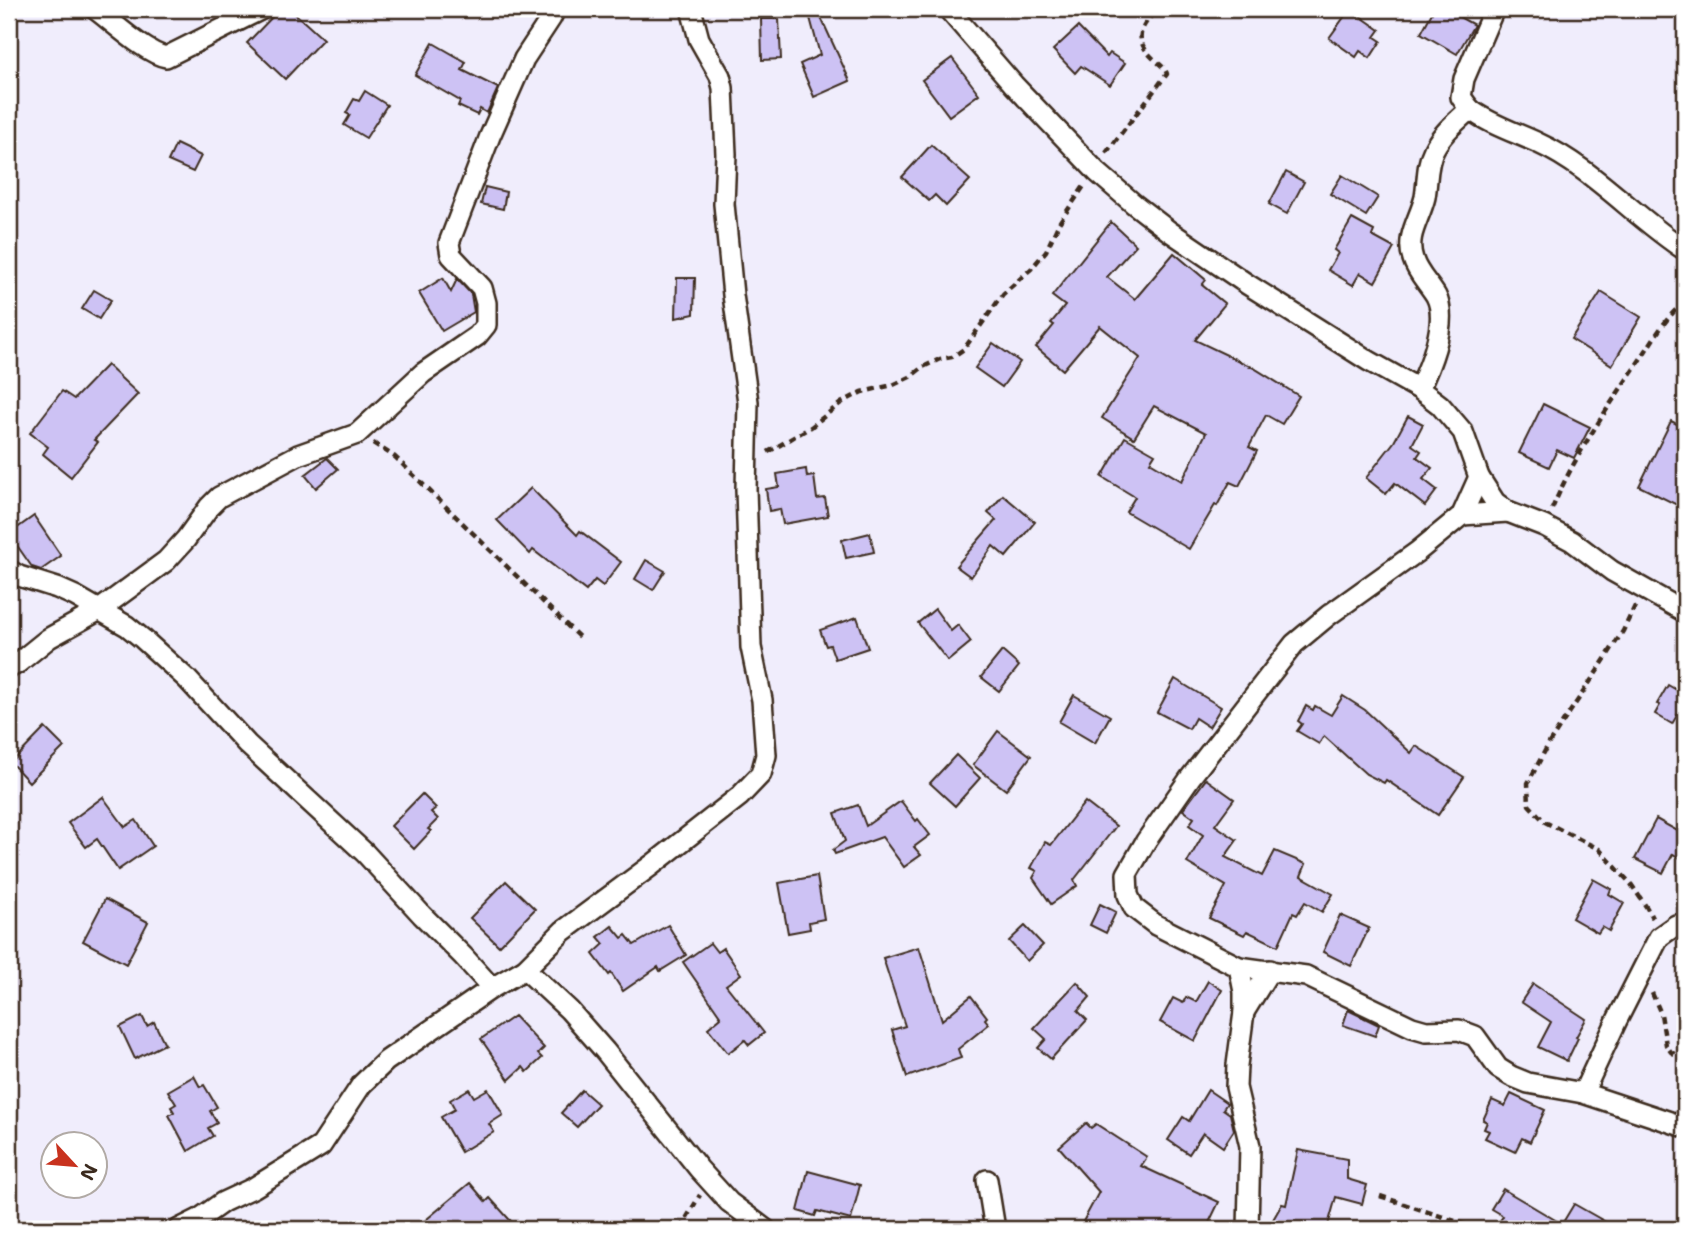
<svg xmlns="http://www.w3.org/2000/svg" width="1694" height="1238" font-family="'Shantell Sans',sans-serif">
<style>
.building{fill:#cdc2f4;stroke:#3b2a1e;stroke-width:2}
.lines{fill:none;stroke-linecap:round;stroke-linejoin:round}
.street-casing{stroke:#3b2a1e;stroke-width:24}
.path{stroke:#3b2a1e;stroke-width:4.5;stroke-dasharray:7 5;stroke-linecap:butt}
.street{stroke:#fff;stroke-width:19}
</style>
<rect width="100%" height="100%" fill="#f0edfc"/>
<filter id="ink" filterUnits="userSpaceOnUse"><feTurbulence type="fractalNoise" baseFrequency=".0143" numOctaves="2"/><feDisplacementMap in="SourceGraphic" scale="14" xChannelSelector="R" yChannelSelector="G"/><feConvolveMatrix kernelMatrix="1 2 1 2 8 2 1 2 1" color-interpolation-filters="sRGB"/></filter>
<g filter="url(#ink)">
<g class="building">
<path d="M280,9H290L323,39L285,79L247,43Z"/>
<path d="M1350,9L1380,30L1375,37L1381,41L1370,58L1360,51L1356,57L1329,38Z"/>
<path d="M1434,9H1445L1474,25L1457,54L1421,33Z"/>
<path d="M818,11L850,81L814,97L800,64L820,55L809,14Z"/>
<path d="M761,19H779L781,59L762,60Z"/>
<path d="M1078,27L1107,57L1110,53L1125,63L1110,85L1081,66L1075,73L1053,50Z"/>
<path d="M433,43L466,62L462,70L498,88L487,113L480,109L477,115L458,106L460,101L415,75Z"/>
<path d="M952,58L979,94L949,116L922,80Z"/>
<path d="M365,91L387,105L366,138L344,125L350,115L346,113L354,99L359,101Z"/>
<path d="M176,144L201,156L193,172L168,161Z"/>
<path d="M931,145L970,180L946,206L935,195L929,201L902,177Z"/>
<path d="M1286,172L1304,182L1287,214L1269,204Z"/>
<path d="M1342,175L1378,197L1366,216L1330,194Z"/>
<path d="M485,187L506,192L503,209L481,204Z"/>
<path d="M1352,219L1374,231L1372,236L1394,248L1375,282L1360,273L1353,285L1328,270L1338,253L1334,250Z"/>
<path d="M1111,222L1136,245L1107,277L1135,299L1174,253L1206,280L1202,285L1225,304L1195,340L1254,368L1299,396L1282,424L1266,415L1249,447L1257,451L1239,486L1230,482L1217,506L1215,505L1189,549L1126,512L1135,497L1102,477L1125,437L1155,454L1150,462L1182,481L1206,433L1154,406L1134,438L1102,418L1140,358L1100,326L1063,370L1036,347L1054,325L1051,323L1065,306L1052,296Z"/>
<path d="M443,278L451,292L457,279L471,294L474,312L442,331L419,293Z"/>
<path d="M677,278H695L694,314L676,318Z"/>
<path d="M94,290L111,300L99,319L82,309Z"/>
<path d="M1601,292L1641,317L1612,365L1571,339Z"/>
<path d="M993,343L1020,362L1002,387L975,368Z"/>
<path d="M107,365L138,394L94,440L98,442L71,477L43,454L48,447L30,433L62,391L74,399Z"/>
<path d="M1543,404L1590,427L1574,458L1557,450L1549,467L1519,453Z"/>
<path d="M1408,416L1423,424L1412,445L1421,451L1417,457L1432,468L1423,479L1437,490L1425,506L1395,483L1386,494L1366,478L1394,442Z"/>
<path d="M1671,421L1685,428V509L1639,486Z"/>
<path d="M327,458L338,469L316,488L305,475Z"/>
<path d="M806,469L807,477L814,476L817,499L825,498L828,516L783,524L780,509L769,511L766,489L779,487L777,474Z"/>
<path d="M531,488L577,535L580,531L621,562L603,586L595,580L586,591L533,550L530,554L497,520Z"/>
<path d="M1003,495L1035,522L1006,557L993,546L971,577L956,566L996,520L988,513Z"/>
<path d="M34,516L61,556L41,570L32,567L9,534Z"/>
<path d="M870,533L874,552L846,558L842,540Z"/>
<path d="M646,560L665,571L653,590L635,579Z"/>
<path d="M935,609L951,631L958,625L971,642L948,661L918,623Z"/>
<path d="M857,617L868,648L835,659L830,645L826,646L820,630Z"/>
<path d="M1002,651L1019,666L999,691L981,677Z"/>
<path d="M1175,679L1221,707L1209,727L1195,718L1189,729L1157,712Z"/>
<path d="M1668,685L1685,695V702L1672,724L1655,714L1660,705L1657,704Z"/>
<path d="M1074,695L1110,716L1095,743L1059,722Z"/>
<path d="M1343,696L1365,710L1411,753L1416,746L1464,777L1438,815L1386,780L1384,783L1366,774L1324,736L1319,744L1297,731L1302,724L1298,721L1306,706L1313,710L1315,706L1331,715Z"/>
<path d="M45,728L64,747L29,782L11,763Z"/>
<path d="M998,731L1031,756L1006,790L973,765Z"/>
<path d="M956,755L980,778L955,806L930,783Z"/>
<path d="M1206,779L1234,799L1215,825L1237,840L1225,857L1262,876L1275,851L1306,864L1301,876L1333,894L1322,912L1305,902L1297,915L1293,913L1278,946L1247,931L1244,935L1209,918L1226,886L1187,863L1203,835L1189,825L1194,818L1183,810Z"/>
<path d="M422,794L436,808L431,812L438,819L428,829L431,831L414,849L391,826Z"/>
<path d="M103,797L125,827L136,820L153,846L118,870L97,839L86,847L68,823Z"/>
<path d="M901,801L916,821L918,819L930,835L914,847L921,855L904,867L882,837L835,854L833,850L845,841L835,813L858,805L866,826Z"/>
<path d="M1085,802L1116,826L1074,880L1077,886L1051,904L1033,878L1037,871L1031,868L1045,842L1051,845Z"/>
<path d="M1656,819L1685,835V861L1673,854L1663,873L1635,859Z"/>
<path d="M817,876L824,919L809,922L810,929L788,933L779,883Z"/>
<path d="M1593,879L1611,889L1609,894L1624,903L1609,931L1602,927L1598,933L1572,918Z"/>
<path d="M506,881L535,909L499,946L470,918Z"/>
<path d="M105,899L148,922L126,964L83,941Z"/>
<path d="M1100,904L1116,912L1106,933L1090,925Z"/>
<path d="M1340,915L1369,928L1351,966L1323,952Z"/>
<path d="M668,925L686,955L660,971L658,967L623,991L611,973L609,975L593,954L604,944L598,937L612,926L622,938L626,935L634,945Z"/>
<path d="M1025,926L1043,945L1027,961L1009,941Z"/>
<path d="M710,943L717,952L723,948L741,974L726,985L764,1033L749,1045L745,1040L728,1053L708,1028L721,1017L683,962Z"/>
<path d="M919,947L942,1020L971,996L987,1017L985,1019L989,1024L958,1049L961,1058L907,1077L892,1030L905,1026L883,958Z"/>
<path d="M1208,981L1222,990L1195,1041L1160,1022L1173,998L1183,1003L1186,997L1196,1002Z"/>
<path d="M1077,982L1090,997L1078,1011L1087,1020L1051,1059L1038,1048L1046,1039L1034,1028Z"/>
<path d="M1533,984L1586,1019L1576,1037L1578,1038L1567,1061L1538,1047L1551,1022L1521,1002Z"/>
<path d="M1348,1010L1379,1025L1375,1036L1343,1025Z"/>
<path d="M142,1016L147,1026L154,1022L165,1044L135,1059L120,1027Z"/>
<path d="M514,1016L544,1048L538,1054L542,1058L527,1072L523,1067L509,1080L481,1039Z"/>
<path d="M194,1076L200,1087L204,1085L217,1107L210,1111L217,1123L208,1128L213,1136L188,1151L169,1115L174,1112L171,1107L176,1104L168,1091Z"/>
<path d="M469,1089L474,1097L488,1089L503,1115L489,1124L494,1132L461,1152L441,1117L455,1109L450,1100Z"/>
<path d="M582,1090L598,1104L577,1127L561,1113Z"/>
<path d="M1208,1090L1227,1103L1223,1109L1230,1114L1234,1130L1223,1147L1203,1133L1189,1154L1168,1140L1183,1117L1189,1121Z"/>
<path d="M1511,1094L1545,1110L1530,1142L1522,1138L1515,1152L1485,1138L1489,1131L1484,1129L1487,1122L1483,1120L1492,1100L1505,1106Z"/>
<path d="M1086,1123L1091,1128L1096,1124L1147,1157L1141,1166L1219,1202L1206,1229H1079L1099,1192L1059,1147Z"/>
<path d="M1298,1150L1347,1159V1179L1367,1185L1362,1204L1336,1197L1327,1229H1298L1271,1223L1282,1204L1286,1205Z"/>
<path d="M808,1171L860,1185L851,1220L817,1211L815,1216L798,1211Z"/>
<path d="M470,1183L486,1202L490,1198L518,1229H415Z"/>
<path d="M1503,1189L1562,1224L1574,1204L1618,1229H1514L1500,1221L1503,1216L1491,1209Z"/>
</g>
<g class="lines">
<defs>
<g id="street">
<path d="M95,9C113,22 145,53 166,57L262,9"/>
<path d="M948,9L1014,85L1097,172L1134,204L1169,231L1247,284L1369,361L1419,389L1440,405L1463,432L1479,477L1495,502L1508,512L1544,526L1572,541L1612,571L1685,612"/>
<path d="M1494,9L1464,79L1461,97C1464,101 1467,106 1471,110C1489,124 1517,133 1538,143C1593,168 1634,217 1685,250"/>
<path d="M1419,389C1430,366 1449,321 1436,296C1429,284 1417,273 1413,259C1405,236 1420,219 1425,197C1428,180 1426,165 1434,149C1442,133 1457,121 1470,109"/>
<path d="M1479,477L1462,515L1417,552L1329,615L1294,644L1190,778L1146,841L1127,874L1128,895L1134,908L1156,925L1239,967L1306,976L1412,1027L1426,1031L1459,1030L1475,1036L1498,1068L1511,1076L1528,1083L1583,1093L1685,1127"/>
<path d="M1462,515L1508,512"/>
<path d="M9,570L19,576L57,588L75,596L127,626L143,639L187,679L247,744L365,853L422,915L463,956L492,988"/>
<path d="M9,668L18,663L49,638L98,611L166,561L186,539L209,507L219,497L298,455L357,434L423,373L477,336L486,325V303L482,288L451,255L449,243L490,136L524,59L551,18L555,9"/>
<path d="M1239,967L1244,992V1012L1237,1065L1236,1087L1250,1146L1248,1229"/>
<path d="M525,969L569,1010L605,1051L699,1169L729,1202L765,1229"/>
<path d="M1244,1012L1270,970"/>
<path d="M1583,1093L1617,1020L1659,937L1676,925"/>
<path d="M987,1180L995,1229"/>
<path d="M179,1229L199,1219L223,1202L253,1188L321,1146L362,1084L386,1061L492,988L525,969L563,931L652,865L740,796L761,774L766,755L762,700L751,647L746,489L748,402L733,295L724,204L726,154L723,88L720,76L699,39L691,9"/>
</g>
</defs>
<use href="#street" class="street-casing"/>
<g class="path">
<path d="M1106,153L1167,74C1165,68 1161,65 1156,61C1132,39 1139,30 1157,9"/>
<path d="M373,443L395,457L581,639"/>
<path d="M768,452L811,427L841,403L862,392L893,385L910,377L923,367L940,359L952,357L964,349L1003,294L1031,269L1046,251L1059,223L1084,186"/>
<path d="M1552,509C1574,456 1607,409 1639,361C1653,341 1665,317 1685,302"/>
<path d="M1635,606L1623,631L1598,670L1549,743L1528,783L1529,805L1545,822L1599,849L1631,884L1647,908L1652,918"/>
<path d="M1652,993L1661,1014L1666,1045L1671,1052L1685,1060"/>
<path d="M1380,1196L1467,1225L1474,1229"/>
<path d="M680,1229L700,1195"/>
</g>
<use href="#street" class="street"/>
</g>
</g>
<rect width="1694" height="1238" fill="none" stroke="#fff" stroke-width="35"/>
<rect x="18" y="18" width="1659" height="1203" fill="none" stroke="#3b2a1e" stroke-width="2.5" filter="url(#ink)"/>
<g transform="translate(74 1165) rotate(116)"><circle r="33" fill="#ffffff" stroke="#b1aaa5" stroke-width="2"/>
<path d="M0-5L12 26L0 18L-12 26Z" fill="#c8321e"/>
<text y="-10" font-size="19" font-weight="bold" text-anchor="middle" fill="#3b2a1e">N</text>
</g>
</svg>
